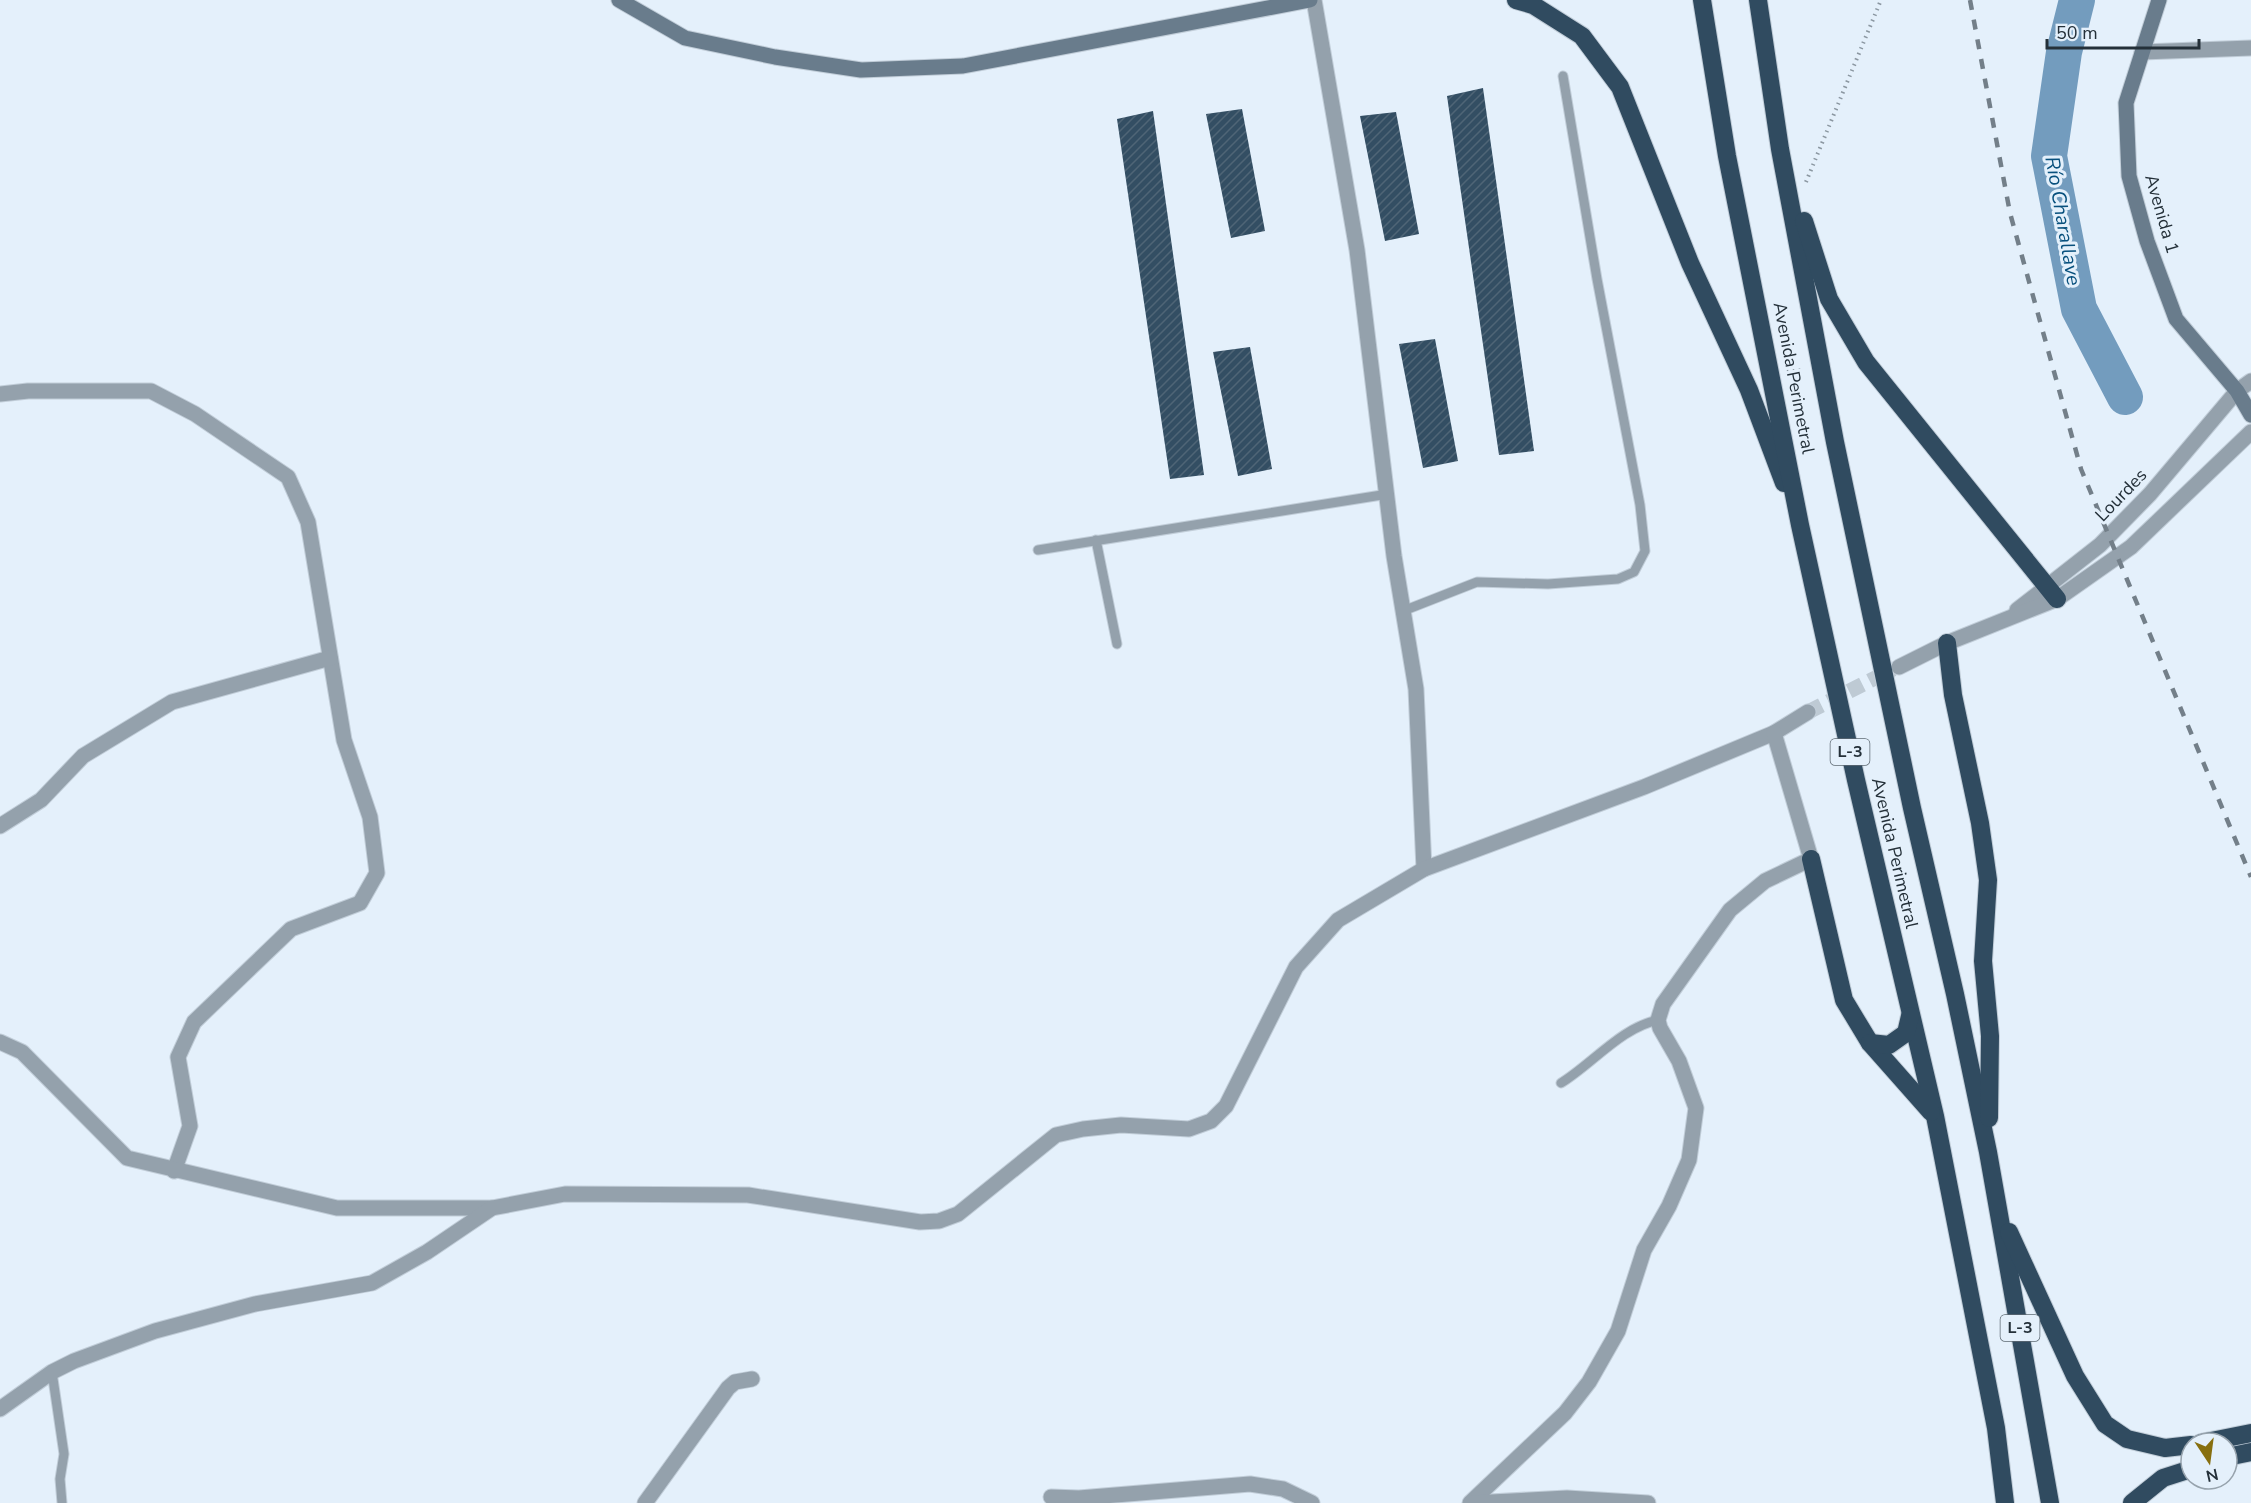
<svg xmlns="http://www.w3.org/2000/svg" width="2251" height="1503" font-family="'Nunito Sans',sans-serif">
<style>
.lines{fill:none;stroke-linecap:round;stroke-linejoin:round}
.river{stroke:#739cbe;stroke-width:36}
.building{fill:url(#building-hatch)}
.street-tunnel{stroke:#becad4;stroke-width:15;stroke-dasharray:15 8;stroke-linecap:butt}
.lane-casing{stroke:#c1cdd8;stroke-width:11}
.street-casing{stroke:#c1cdd8;stroke-width:17}
.secondary-casing{stroke:#c1cdd8;stroke-width:17}
.highway-casing{stroke:#c1cdd8;stroke-width:20}
.path{stroke:#8b97a1;stroke-width:4;stroke-dasharray:1.5 4.5;stroke-linecap:butt}
.lane{stroke:#94a1ac;stroke-width:9}
.street{stroke:#94a1ac;stroke-width:15}
.secondary{stroke:#697c8c;stroke-width:15}
.highway{stroke:#304b60;stroke-width:18}
.rail{stroke:#737f89;stroke-width:4.5;stroke-dasharray:10 10;stroke-linecap:butt}
.labels{text-anchor:middle;dominant-baseline:central;stroke-width:6;stroke-linejoin:round;paint-order:stroke}
.shield{fill:#e4f0fb;stroke:#5e6a73;stroke-width:1.5}
.shield-label{font-size:16px;font-weight:bold;fill:#243039}
.street-label{font-size:18px;fill:#243039;stroke:#e4f0fb}
.water-label{font-size:20px;font-style:italic;fill:#08507d;stroke:#e4f0fb}
</style>
<defs>
<pattern id="building-hatch" width="6" height="6" patternUnits="userSpaceOnUse" patternTransform="scale(1.5)"><rect width="6" height="6" fill="#334e63"/><path d="M-1 1l2-2M0 6l6-6M5 7l2-2" fill="none" stroke="#4f6576"/></pattern>
</defs>
<rect width="100%" height="100%" fill="#e4f0fb"/>
<g class="lines">
<path class="river" d="M2077,0L2064,52L2049,156L2079,309L2125,397"/>
</g>
<g class="building">
<path d="M1483,88L1534,451L1499,455L1447,96Z"/>
<path d="M1242,109L1265,231L1231,238L1206,114Z"/>
<path d="M1153,111L1204,475L1170,479L1117,119Z"/>
<path d="M1396,112L1419,234L1385,241L1360,116Z"/>
<path d="M1435,339L1458,461L1423,468L1399,344Z"/>
<path d="M1250,347L1272,469L1238,476L1213,352Z"/>
</g>
<g class="lines">
<path class="street-tunnel" d="M1808,712L1893,669"/>
<defs>
<g id="lane">
<path d="M1096,540L1117,644"/>
<path d="M1038,550L1388,494"/>
<path d="M1403,611L1477,582L1548,584L1618,579L1634,572L1645,551L1640,505L1597,279L1563,76"/>
<path d="M1561,1083C1592,1064 1622,1027 1658,1020"/>
<path d="M52,1372L64,1454L60,1479L62,1503"/>
</g>
<g id="street">
<path d="M1314,0L1357,250L1394,556L1416,689L1424,869"/>
<path d="M2142,52L2251,48"/>
<path d="M0,394L28,391H151L195,414L288,477L308,522L344,740L370,817L377,873L360,903L291,929L194,1022L178,1057L190,1126L174,1171"/>
<path d="M2017,610L2100,545L2150,494L2237,391L2251,381"/>
<path d="M1899,667L1947,643L2057,599L2131,547L2251,432"/>
<path d="M0,826L41,800L83,756L172,702L330,658"/>
<path d="M0,1042L22,1052L127,1158L337,1208H492"/>
<path d="M0,1409L52,1372L74,1361L155,1331L255,1304L372,1283L427,1252L492,1208L565,1194L748,1195L920,1222L939,1221L958,1214L1056,1135L1083,1129L1121,1125L1189,1129L1211,1121L1226,1106L1296,967L1338,920L1424,869L1644,787L1774,733L1808,712"/>
<path d="M1051,1497L1079,1498L1250,1484L1283,1489L1312,1503"/>
<path d="M645,1503L728,1388L735,1382L752,1379"/>
<path d="M1470,1503L1565,1413L1589,1382L1618,1331L1644,1250L1669,1206L1689,1160L1696,1108L1679,1061L1660,1028L1658,1020L1663,1004L1730,910L1765,881L1811,859L1774,733"/>
<path d="M1471,1503L1567,1498L1648,1503"/>
</g>
<g id="secondary">
<path d="M619,0L685,38L775,57L861,70L963,66L1310,0"/>
<path d="M2159,0L2126,103L2129,176L2147,241L2176,319L2237,391L2251,415"/>
</g>
<g id="highway">
<path d="M1516,0L1533,5L1582,36L1620,87L1690,263L1749,390L1784,483"/>
<path d="M1702,0L1727,156L1800,525L1856,780L1935,1116L1996,1428L2005,1503"/>
<path d="M1758,0L1780,149L1835,442L1912,808L1955,994L1988,1152L2050,1503"/>
<path d="M1804,221L1829,299L1866,362L2057,599"/>
<path d="M1947,643L1953,695L1980,823L1988,880L1983,961L1990,1036L1989,1118"/>
<path d="M1811,859L1844,1000L1870,1043L1931,1112"/>
<path d="M1870,1043L1889,1045L1906,1033L1910,1016"/>
<path d="M2009,1232L2075,1376L2105,1424L2127,1439L2165,1448L2191,1445"/>
<path d="M2201,1443L2251,1433"/>
<path d="M2227,1457L2251,1452"/>
<path d="M2132,1503L2163,1478L2191,1469"/>
</g>
</defs>
<use href="#lane" class="lane-casing"/>
<use href="#street" class="street-casing"/>
<use href="#secondary" class="secondary-casing"/>
<use href="#highway" class="highway-casing"/>
<g class="path">
<path d="M1806,182L1881,0"/>
<path d="M1787,372L1803,370"/>
</g>
<use href="#lane" class="lane"/>
<use href="#street" class="street"/>
<use href="#secondary" class="secondary"/>
<use href="#highway" class="highway"/>
<path class="rail" d="M1970,0L2010,213L2081,469L2251,877"/>
</g>
<g class="labels">
<g class="shield">
<rect x="1830.5" y="739" width="39" height="26" rx="4.5"/>
<rect x="2000.5" y="1315" width="39" height="26" rx="4.5"/>
</g>
<g class="shield-label">
<text x="1850" y="752">L-3</text>
<text x="2020" y="1328">L-3</text>
</g>
<g class="street-label">
<text transform="translate(2162 214) rotate(74)">Avenida 1</text>
<text transform="translate(1794 378) rotate(79)">Avenida Perimetral</text>
<text transform="translate(2121 495) rotate(-46)">Lourdes</text>
<text transform="translate(1895 853) rotate(77)">Avenida Perimetral</text>
</g>
<g class="water-label">
<text transform="translate(2063 221) rotate(80)">Río Charallave</text>
</g>
</g>
<g transform="translate(2209 1461) rotate(167)"><circle r="28" fill="#e4f0fb" stroke="#97a3ad" stroke-width="1.5"/>
<path d="M0-4.5L10 22L0 15L-10 22Z" fill="#876f0f"/>
<text y="-9" font-size="16" font-weight="bold" text-anchor="middle" fill="#243039">N</text>
</g>
<path d="M2047 39v9h152v-9" fill="none" stroke="#243039" stroke-width="3"/>
<text x="2056" y="39" font-size="18" fill="#243039" stroke="#e4f0fb" stroke-width="4.5" paint-order="stroke">50 m</text>
</svg>
